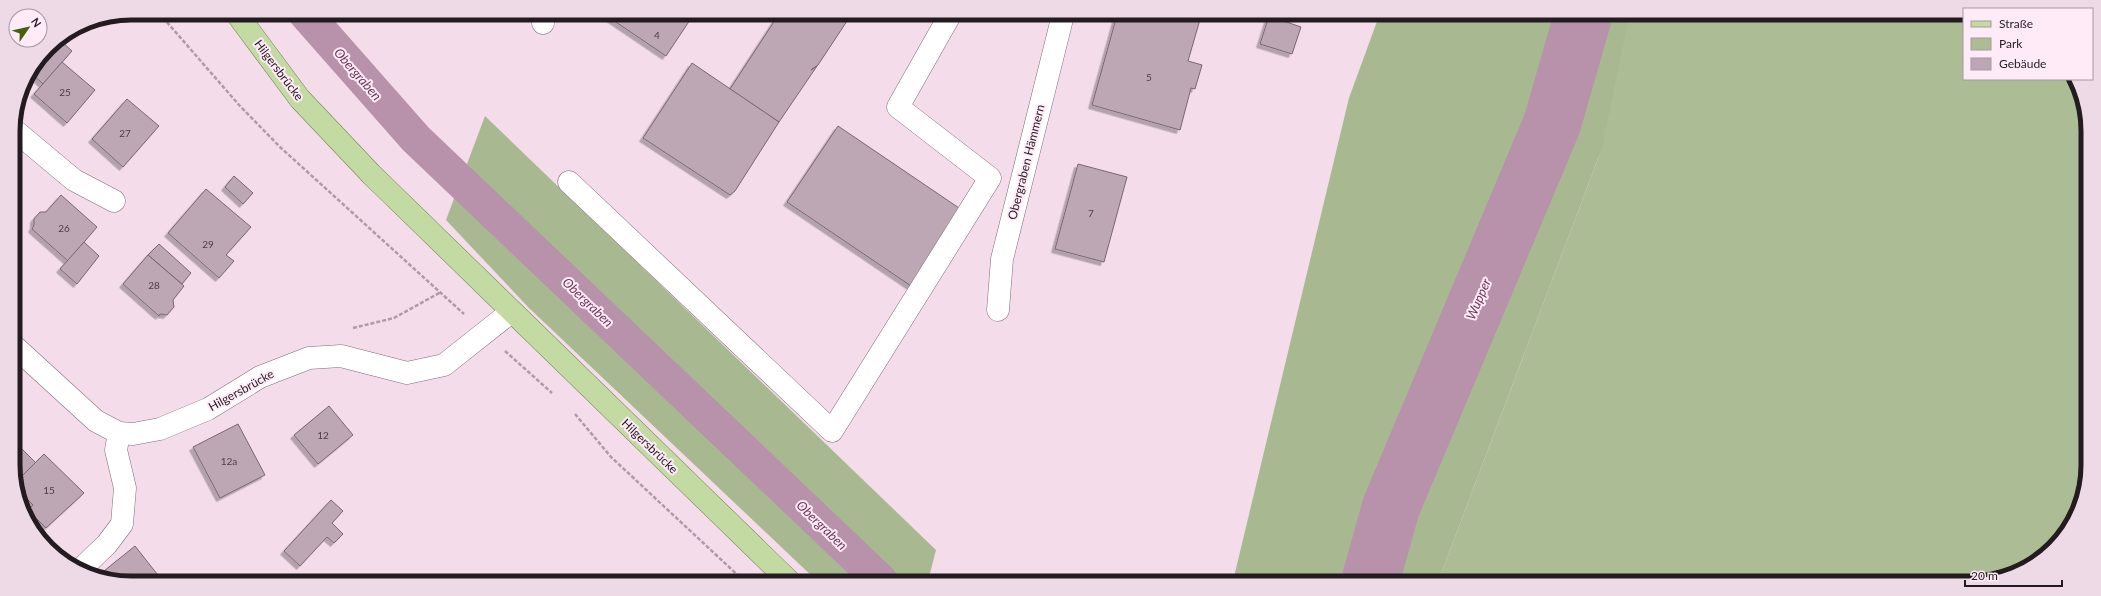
<svg xmlns="http://www.w3.org/2000/svg" width="2101" height="596" font-family="Lato,sans-serif">
<style>
.green{fill:#acbd96}
.forest{fill:#a8b992}
.lines{fill:none;stroke-linecap:round;stroke-linejoin:round}
.canal{stroke:#b891aa;stroke-width:34}
.river{stroke:#b891aa;stroke-width:58}
.building{fill:#bea7b5;stroke:#7b6673;filter:url(#shadow)}
.minor-casing{stroke:#826d7a;stroke-width:23}
.major-casing{stroke:#72874d;stroke-width:23}
.path{stroke:#ad9ba6;stroke-width:2.5;stroke-dasharray:4 2;stroke-linecap:butt}
.minor{stroke:#fff;stroke-width:22}
.major{stroke:#c4daa3;stroke-width:22}
.labels{text-anchor:middle;dominant-baseline:central;stroke-width:4;stroke-linejoin:round;paint-order:stroke}
.number-label{font-size:10px;fill:#4a3e45}
.street-label{font-size:12px;fill:#231b20;stroke:#ffebf7}
.water-label{font-size:13px;font-style:italic;fill:#6c385c;stroke:#ffebf7}
.rim{fill:none;stroke:#231b20;stroke-width:5}
</style>
<defs>
<filter id="shadow"><feDropShadow dx="-3.5" dy="3.5" stdDeviation="0" flood-color="#0004"/></filter>
</defs>
<rect width="100%" height="100%" fill="#f4dceb"/>
<path class="green" d="M1628,16L1964,17V79H2071L2086,108L2084,495L2068,530L2042,558L2008,577L1977,583L1438,582L1599,156Z"/>
<g class="forest">
<path d="M1379,16H1629L1602,148L1438,582L1233,581L1349,98Z"/>
<path d="M485,116L936,550L928,581L816,580L529,308L446,220Z"/>
</g>
<g class="lines">
<path class="canal" d="M305,13L416,139L881,581"/>
<path class="river" d="M1370,582L1391,507L1552,124L1583,16"/>
</g>
<g class="building">
<path d="M604,14H694L666,56Z"/>
<path d="M779,14L851,15L818,65L811,70L817,66L779,122L730,89Z"/>
<path d="M1117,15L1201,16L1188,61L1202,65L1195,89L1191,88L1180,130L1092,105Z"/>
<path d="M1269,16L1301,27L1292,54L1260,44Z"/>
<path d="M61,41L72,51L43,84L32,74Z"/>
<path d="M62,62L95,90L67,123L34,94Z"/>
<path d="M692,63L779,122L735,191L730,195L643,138Z"/>
<path d="M127,99L159,126L123,167L92,139Z"/>
<path d="M838,126L962,210L911,286L787,202Z"/>
<path d="M1078,164L1127,177L1104,262L1055,249Z"/>
<path d="M13,169L22,177L14,186Z"/>
<path d="M234,176L253,193L243,204L225,187Z"/>
<path d="M206,189L251,227L226,255L234,261L219,278L168,233Z"/>
<path d="M61,195L97,227L68,261L32,229L34,225V219L40,212H46Z"/>
<path d="M84,242L99,256L77,284L60,269Z"/>
<path d="M159,244L191,273L182,284L148,255Z"/>
<path d="M148,255L184,286L173,300L174,307L167,315L160,314L159,316L123,284Z"/>
<path d="M329,406L353,435L318,464L294,435Z"/>
<path d="M238,424L265,475L220,498L193,447Z"/>
<path d="M15,442L36,463L15,483Z"/>
<path d="M44,454L84,493L46,528L28,510L33,505L15,487V483Z"/>
<path d="M331,500L343,511L332,523L343,534L334,543L327,537L300,566L284,551Z"/>
<path d="M135,546L161,579H111L104,571Z"/>
</g>
<g class="lines">
<defs>
<g id="minor">
<path d="M543,14V23"/>
<path d="M13,129L74,180L114,201"/>
<path d="M569,182L832,431L990,178L898,107L950,15"/>
<path d="M998,310L1002,259L1063,15"/>
<path d="M14,346L96,421L119,433L133,434L160,429L208,409L260,377L309,358L341,356L407,373L444,365L511,312"/>
<path d="M80,570L107,544L122,524L125,488L116,450L119,433"/>
</g>
<path id="major" d="M236,13L300,99L371,174L788,580"/>
</defs>
<use href="#minor" class="minor-casing"/>
<use href="#major" class="major-casing"/>
<g class="path">
<path d="M159,13L239,105L280,147L464,314"/>
<path d="M14,313L20,319"/>
<path d="M353,328L394,318L441,292"/>
<path d="M505,351L552,393"/>
<path d="M575,414L611,457L743,580"/>
</g>
<use href="#minor" class="minor"/>
<use href="#major" class="major"/>
</g>
<g class="labels">
<g class="number-label">
<text x="657" y="35">4</text>
<text x="1149" y="77">5</text>
<text x="65" y="92">25</text>
<text x="125" y="133">27</text>
<text x="1091" y="213">7</text>
<text x="64" y="228">26</text>
<text x="208" y="244">29</text>
<text x="154" y="285">28</text>
<text x="323" y="435">12</text>
<text x="229" y="461">12a</text>
<text x="49" y="490">15</text>
</g>
<g class="street-label">
<text transform="translate(279 70) rotate(53)">Hilgersbrücke</text>
<text transform="translate(1026 162) rotate(-76)">Obergraben Hämmern</text>
<text transform="translate(241 390) rotate(-29)">Hilgersbrücke</text>
<text transform="translate(650 446) rotate(44)">Hilgersbrücke</text>
</g>
<g class="water-label">
<text transform="translate(358 74) rotate(49)">Obergraben</text>
<text transform="translate(1478 299) rotate(-67)">Wupper</text>
<text transform="translate(588 302) rotate(44)">Obergraben</text>
<text transform="translate(822 525) rotate(44)">Obergraben</text>
</g>
</g>
<path d="M0 0H2101V596H0ZM131 20H1970A111 111 0 0 1 2081 131V465A111 111 0 0 1 1970 576H131A111 111 0 0 1 20 465V131A111 111 0 0 1 131 20Z" fill="#eddae6" fill-rule="evenodd"/>
<path class="rim" d="M131 20H1970A111 111 0 0 1 2081 131V465A111 111 0 0 1 1970 576H131A111 111 0 0 1 20 465V131A111 111 0 0 1 131 20Z"/>
<rect x="1963" y="8" width="130" height="72" fill="#ffebf7" stroke="#a798a1"/>
<rect x="1971" y="21" width="20" height="6" fill="#c4daa3" stroke="#a798a1"/>
<text x="1999" y="28" font-size="12" fill="#231b20">Straße</text>
<rect x="1971" y="38" width="20" height="12" fill="#acbd96" stroke="#a798a1"/>
<text x="1999" y="48" font-size="12" fill="#231b20">Park</text>
<rect x="1971" y="58" width="20" height="12" fill="#bea7b5" stroke="#a798a1"/>
<text x="1999" y="68" font-size="12" fill="#231b20">Gebäude</text>
<g transform="translate(28 28) rotate(56)"><circle r="19" fill="#ffebf7" stroke="#a798a1"/>
<path d="M0-3L7 15L0 10L-7 15Z" fill="#466010"/>
<text y="-6" font-size="11" font-weight="bold" text-anchor="middle" fill="#231b20">N</text>
</g>
<path d="M1965 580v6h97v-6" fill="none" stroke="#231b20" stroke-width="2"/>
<text x="1971" y="580" font-size="12" fill="#231b20" stroke="#ffebf7" stroke-width="3" paint-order="stroke">20 m</text>
</svg>
